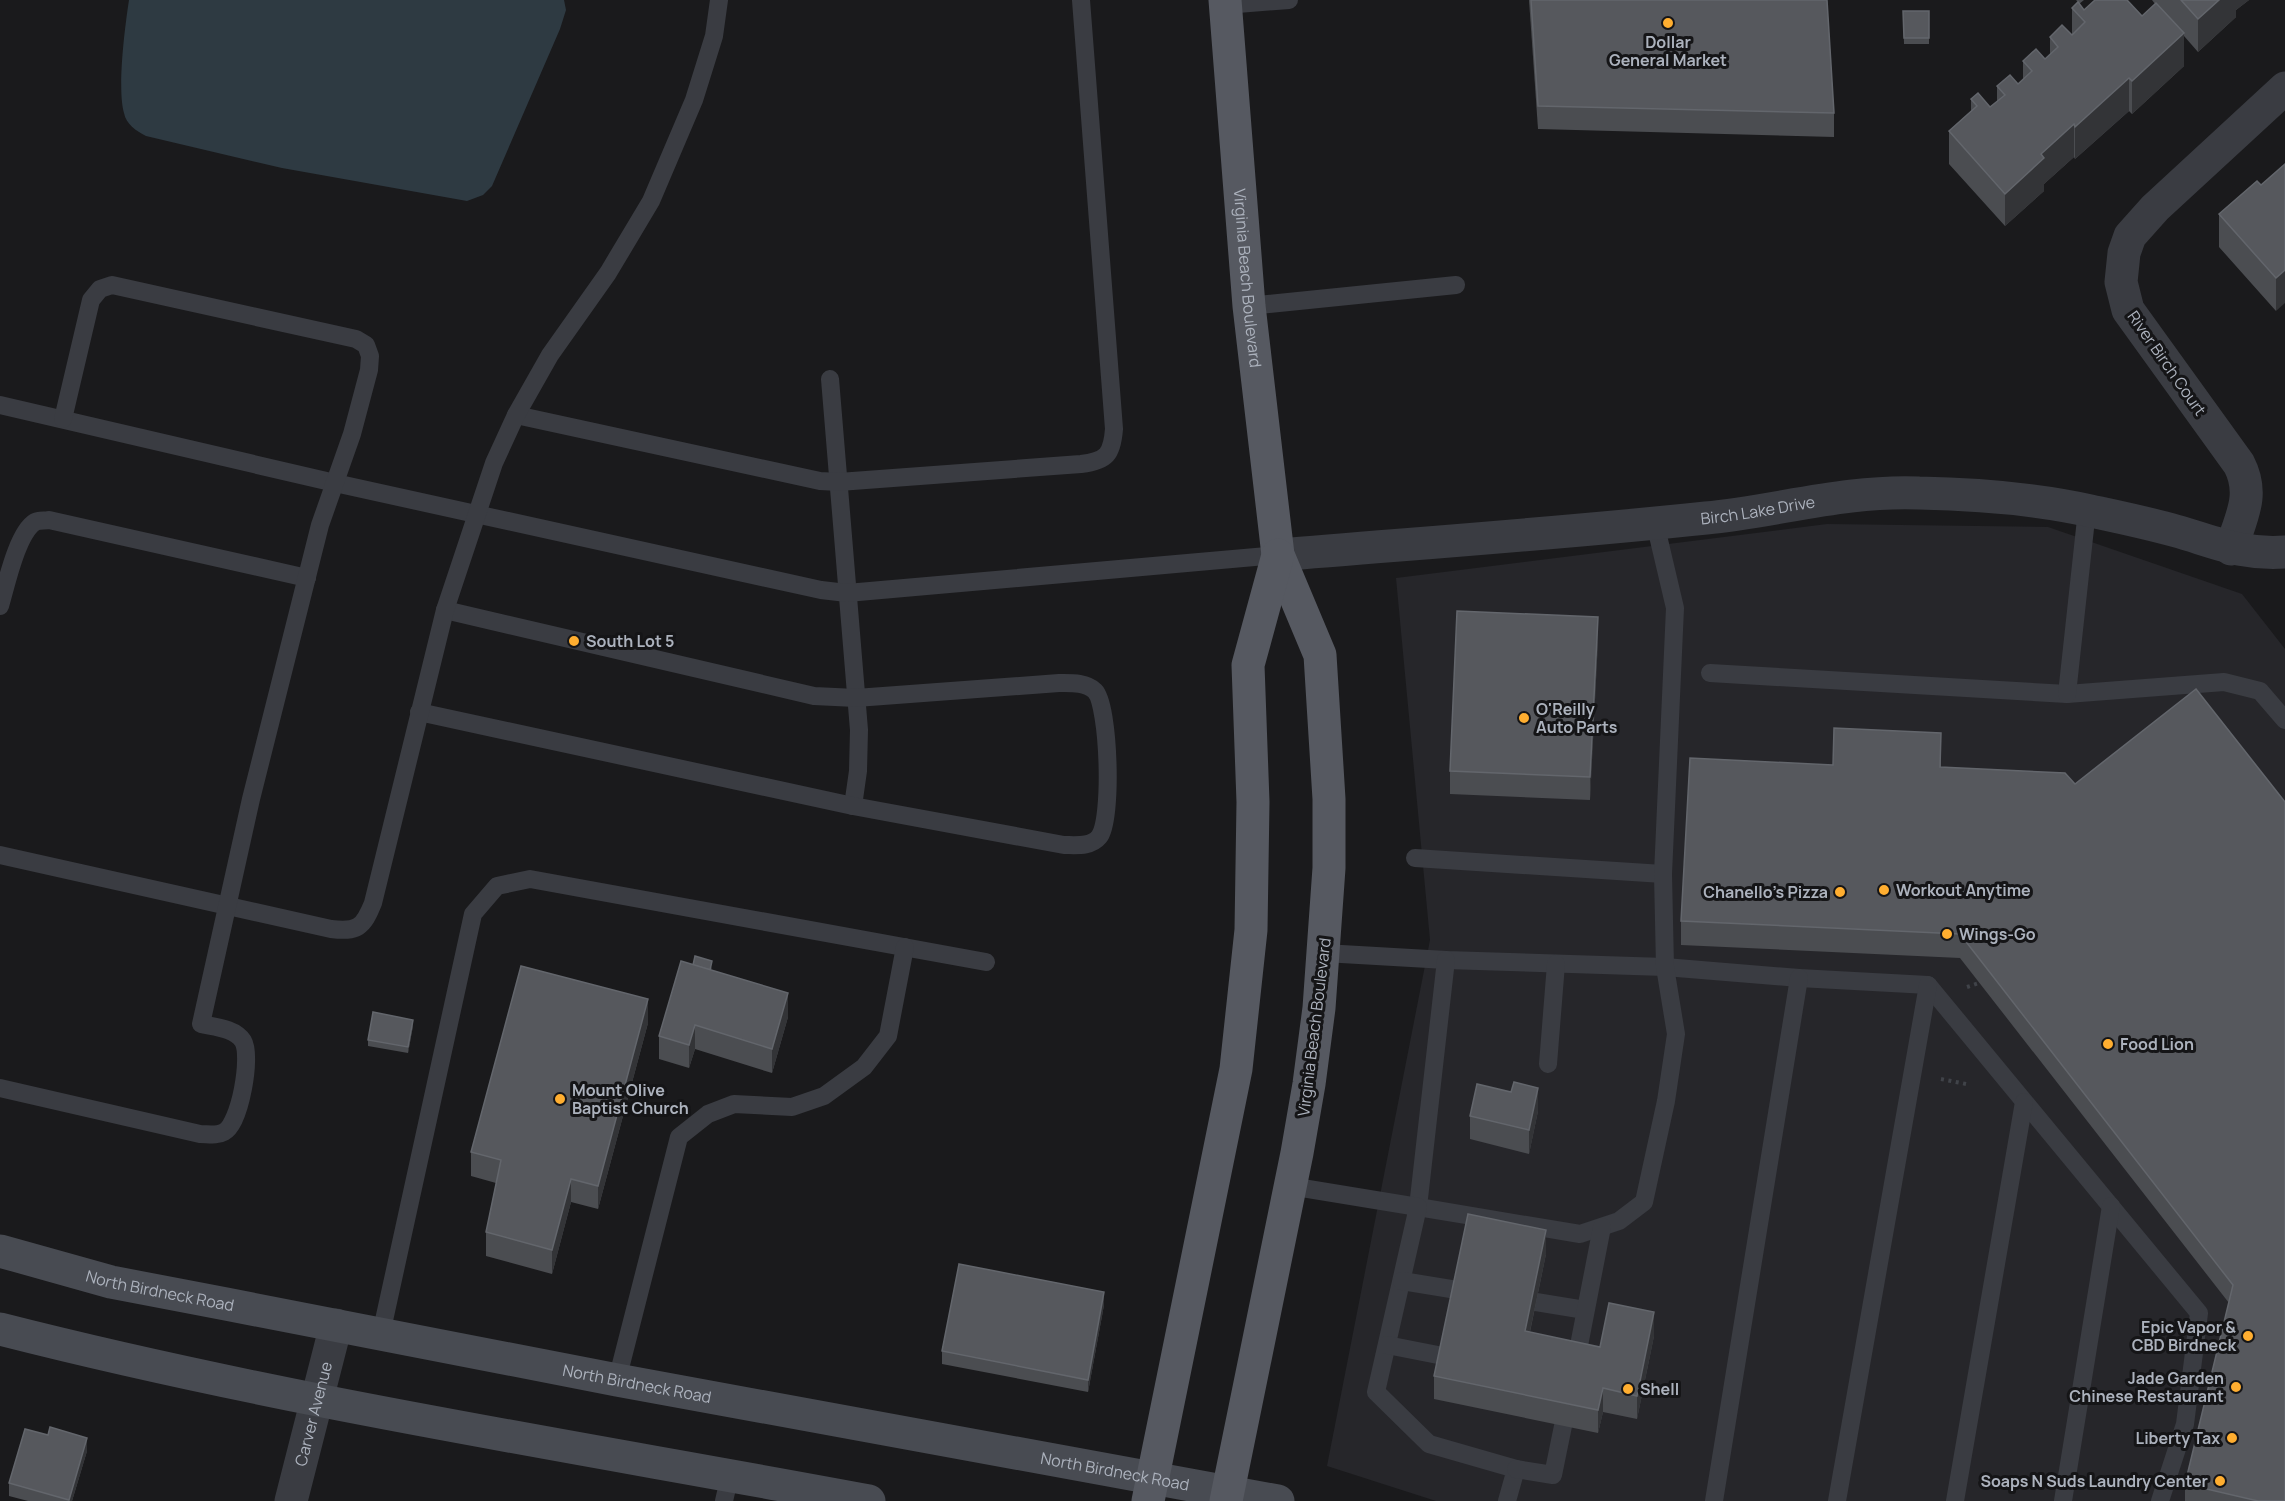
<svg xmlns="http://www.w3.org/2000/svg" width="2285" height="1501" font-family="Manrope,sans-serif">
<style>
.built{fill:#26262a}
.water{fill:#2e3a42}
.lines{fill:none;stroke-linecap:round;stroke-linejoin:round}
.path{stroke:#404349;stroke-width:4;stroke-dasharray:3 4.5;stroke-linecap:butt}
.service{stroke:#3a3c42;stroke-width:18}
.minor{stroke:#3a3c42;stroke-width:33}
.secondary{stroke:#484b52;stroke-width:33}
.primary{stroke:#565961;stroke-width:33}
.wall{fill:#4b4d51}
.shaded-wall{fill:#333437}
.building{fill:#56585d;stroke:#63666c;stroke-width:1.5}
.poi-dot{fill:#ffae30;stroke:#151517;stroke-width:2}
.labels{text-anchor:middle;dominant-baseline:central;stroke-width:6;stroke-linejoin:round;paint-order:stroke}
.poi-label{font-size:16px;font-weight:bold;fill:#acb2bd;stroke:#151517;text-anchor:start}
.street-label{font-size:16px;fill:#acb2bd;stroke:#151517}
</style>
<rect width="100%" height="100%" fill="#1a1a1c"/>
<path class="built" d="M1827,524L2048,527L2242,594L2285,649V1501H1436L1327,1466L1430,940L1396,578Z"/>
<path class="water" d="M129,0H564L566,10L560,29L492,186L483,195L467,201L282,168L146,136C136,131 126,124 124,113C117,89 125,26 129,0Z"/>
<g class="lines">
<g class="path">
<path d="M1967,987L1979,983"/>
<path d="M1941,1079L1966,1084"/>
</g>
<g class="service">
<path d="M1225,5L1289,0"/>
<path d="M1249,306L1456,285"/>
<path d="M830,379L859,730L858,771L853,806"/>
<path d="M0,405L335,483L821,590L847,593L1278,555"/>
<path d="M516,415L820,481L839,482L1081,464C1107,461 1112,454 1114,429L1081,0"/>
<path d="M0,606C6,586 17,533 35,522C39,520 45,521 49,520L307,578"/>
<path d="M1710,673L2067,694L2224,682L2260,691L2285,720"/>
<path d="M2067,694L2087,510"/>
<path d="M419,712L853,806L1064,845C1076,845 1091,847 1099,837C1113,820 1109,705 1095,691C1086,682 1070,683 1059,683L856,698L814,696L445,610"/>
<path d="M0,855L331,929C357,932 363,928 373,903L445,610L494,463L516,415L550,355L608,273L651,201L694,100L714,36L719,0"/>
<path d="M1415,858L1663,874"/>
<path d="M1324,953L1446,960L1665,967L1799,978L1928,985L2199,1313L2185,1424L2160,1501"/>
<path d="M1446,960L1418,1207L1580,1234L1619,1221L1644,1202L1666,1101L1676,1034L1665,967L1663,874L1675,608L1655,523"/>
<path d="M1548,1064L1556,964"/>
<path d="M0,1088L200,1134C208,1134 217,1136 224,1132C240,1124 252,1056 243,1041C235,1028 214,1027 201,1024L251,799L320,525L352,434L369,370L370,356L366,345L356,339L112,285L100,289L91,300L63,419"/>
<path d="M1290,1186L1418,1207L1376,1392L1429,1444L1516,1469L1507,1501"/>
<path d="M1402,1281L1457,1290"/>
<path d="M1536,1302L1585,1310"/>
<path d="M381,1334L473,914L497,886L530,879L986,962"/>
<path d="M1387,1345L1443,1356"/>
<path d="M1575,1366L1602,1227"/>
<path d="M617,1380L679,1137L708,1114L734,1104L792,1107L824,1096L864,1067L888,1036L905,947"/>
<path d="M1516,1469L1553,1475L1563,1426"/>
<path d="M724,1501L730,1475"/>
<path d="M1714,1501L1799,978"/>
<path d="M1837,1501L1928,985"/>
<path d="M1955,1501L2024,1102"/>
<path d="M2063,1501L2111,1206"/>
</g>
<g class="minor">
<path d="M2231,549C2241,517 2255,495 2239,464L2128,310L2121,282L2124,253L2130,236L2155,208L2285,88"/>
<path id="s1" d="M1278,555C1421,543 1564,533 1706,518C1777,511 1846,490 1919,493C1974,494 2037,499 2091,511C2119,517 2148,523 2176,531C2215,542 2242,555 2285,552"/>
<path id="s2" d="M291,1501L336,1325"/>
</g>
<g class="secondary">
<path id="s3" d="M0,1251L111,1282L226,1304L617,1380L1278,1501"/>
<path d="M0,1329C286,1402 579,1447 869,1501"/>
</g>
<g class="primary">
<path id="s4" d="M1225,0L1249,306L1278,555L1320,655L1329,799V868L1319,1008L1309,1084L1297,1153L1226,1501"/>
<path d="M1148,1501L1236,1069L1251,930L1253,802L1248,665L1278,555"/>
</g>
</g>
<g class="wall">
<path d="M1529,0H1827L1834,113V137L1538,129Z"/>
<path d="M2076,0H2084L2079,4L2084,10L2142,16L2155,4L2152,0H2249L2236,10V17L2198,52L2184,36V66L2132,114L2129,111L2075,159L2074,157L2044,184V191L2005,226L1949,164V131L1971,111V99L1990,107L1997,102V86L2018,84L2023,79V61L2045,59L2050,54V37L2072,34V8L2078,2Z"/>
<path d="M1903,11H1929V44H1904Z"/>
<path d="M2285,164L2276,311L2219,247V214L2261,185Z"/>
<path d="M1598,641L1590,800L1450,794V771Z"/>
<path d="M2196,689L2285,1501H2185V1484L2229,1303L1960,958L1681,945V921L1833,765L1941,757V767L2075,784Z"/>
<path d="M712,967L711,970L788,1017L772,1073L695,1049L689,1068L659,1059V1036Z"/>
<path d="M648,1023L598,1209L571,1202L552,1274L486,1256V1232L496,1183L471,1176V1152Z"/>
<path d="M413,1026L408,1053L368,1046V1040Z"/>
<path d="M1538,1111L1529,1154L1470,1139V1116Z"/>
<path d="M1546,1254L1530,1332L1600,1347L1654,1336L1637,1419L1603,1412L1598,1433L1434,1399V1376Z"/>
<path d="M1104,1305L1088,1392L942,1364V1351Z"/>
<path d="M87,1451L72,1501H28L9,1496V1483Z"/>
</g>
<g class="shaded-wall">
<path d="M2219,0H2249L2236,10V17L2198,52V19Z"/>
<path d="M2184,33V66L2132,114V81Z"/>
<path d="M2129,78V111L2075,159V127Z"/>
<path d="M2074,124V157L2044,184V191L2005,226V194L2041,154Z"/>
<path d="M2285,270V303L2276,311V278Z"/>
<path d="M1598,617V641L1590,800V777Z"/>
<path d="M788,993V1017L772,1073V1049Z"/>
<path d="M648,999V1023L598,1209V1186Z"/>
<path d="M413,1020V1026L408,1053V1047Z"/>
<path d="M695,1025V1049L689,1068V1045Z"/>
<path d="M1538,1088V1111L1529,1154V1130Z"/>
<path d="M571,1179V1202L552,1274V1250Z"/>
<path d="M1546,1230V1254L1525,1355V1331Z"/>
<path d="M1104,1292V1305L1088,1392V1380Z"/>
<path d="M1654,1312V1336L1637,1419V1396Z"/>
<path d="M1603,1388V1412L1598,1433V1410Z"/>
<path d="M87,1438V1451L72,1501H69Z"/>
</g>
<g class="building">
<path d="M1531,0H1827L1834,113L1538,106Z"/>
<path d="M2095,0H2127L2142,16L2156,3L2184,33L2132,81L2129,78L2075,127L2074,124L2041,154L2044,158L2005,194L1949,131L1977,106L1971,99L1978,93L1990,107L2005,95L1997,86L2010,75L2018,84L2032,71L2023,61L2036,49L2045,59L2058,47L2050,37L2062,25L2072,35L2085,22L2072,8L2078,2L2084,10Z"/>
<path d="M2181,0H2219L2198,19Z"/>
<path d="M1903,11H1929V38H1904Z"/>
<path d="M2285,164V270L2276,278L2219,214L2257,181L2261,185Z"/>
<path d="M1457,611L1598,617L1590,777L1450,771Z"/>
<path d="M2196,689L2285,802V1501H2258L2185,1484L2233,1285L1960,934L1681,921L1690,758L1833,765L1834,728L1941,733L1940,767L2065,773L2075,784Z"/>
<path d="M695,956L712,961L710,970L693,965Z"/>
<path d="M681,961L788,993L772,1049L695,1025L689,1045L659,1036Z"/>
<path d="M521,966L648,999L598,1186L571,1179L552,1250L486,1232L501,1160L471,1152Z"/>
<path d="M373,1012L413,1020L408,1047L368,1040Z"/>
<path d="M1514,1082L1538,1088L1529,1130L1470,1116L1477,1084L1511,1092Z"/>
<path d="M1468,1214L1546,1230L1525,1331L1600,1347L1609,1303L1654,1312L1637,1396L1603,1388L1598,1410L1434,1376Z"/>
<path d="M959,1264L1104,1292L1088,1380L942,1351Z"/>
<path d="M50,1427L87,1438L69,1500L9,1483L25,1429L48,1435Z"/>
</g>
<g class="poi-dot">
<circle cx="1668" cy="23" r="6"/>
<circle cx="574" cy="641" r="6"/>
<circle cx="1524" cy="718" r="6"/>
<circle cx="1884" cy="890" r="6"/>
<circle cx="1840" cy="892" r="6"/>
<circle cx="1947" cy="934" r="6"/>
<circle cx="2108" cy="1044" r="6"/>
<circle cx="560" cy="1099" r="6"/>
<circle cx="2248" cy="1336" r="6"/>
<circle cx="2236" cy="1387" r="6"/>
<circle cx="1628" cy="1389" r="6"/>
<circle cx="2232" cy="1438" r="6"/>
<circle cx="2220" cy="1481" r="6"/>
</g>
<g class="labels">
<g class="poi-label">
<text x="1668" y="42" text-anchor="middle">Dollar<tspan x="1668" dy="18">General Market</tspan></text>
<text x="586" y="641">South Lot 5</text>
<text x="1536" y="709">O'Reilly<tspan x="1536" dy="18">Auto Parts</tspan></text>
<text x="1896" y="890">Workout Anytime</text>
<text x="1828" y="892" text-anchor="end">Chanello's Pizza</text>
<text x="1959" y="934">Wings-Go</text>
<text x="2120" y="1044">Food Lion</text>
<text x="572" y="1090">Mount Olive<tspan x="572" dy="18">Baptist Church</tspan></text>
<text x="2236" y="1327" text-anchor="end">Epic Vapor &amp;<tspan x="2236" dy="18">CBD Birdneck</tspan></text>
<text x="2224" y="1378" text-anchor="end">Jade Garden<tspan x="2224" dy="18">Chinese Restaurant</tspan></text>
<text x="1640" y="1389">Shell</text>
<text x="2220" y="1438" text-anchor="end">Liberty Tax</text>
<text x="2208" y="1481" text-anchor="end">Soaps N Suds Laundry Center</text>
</g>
<g class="street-label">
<text stroke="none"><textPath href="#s4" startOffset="279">Virginia Beach Boulevard</textPath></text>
<text transform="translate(2167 363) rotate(55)">River Birch Court</text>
<text stroke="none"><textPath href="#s1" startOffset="482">Birch Lake Drive</textPath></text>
<text transform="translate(1314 1027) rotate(-83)">Virginia Beach Boulevard</text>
<text stroke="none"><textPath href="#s3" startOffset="165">North Birdneck Road</textPath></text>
<text stroke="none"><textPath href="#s3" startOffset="651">North Birdneck Road</textPath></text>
<text stroke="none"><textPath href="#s2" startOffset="90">Carver Avenue</textPath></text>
<text stroke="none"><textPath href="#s3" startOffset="1137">North Birdneck Road</textPath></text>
</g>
</g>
</svg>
